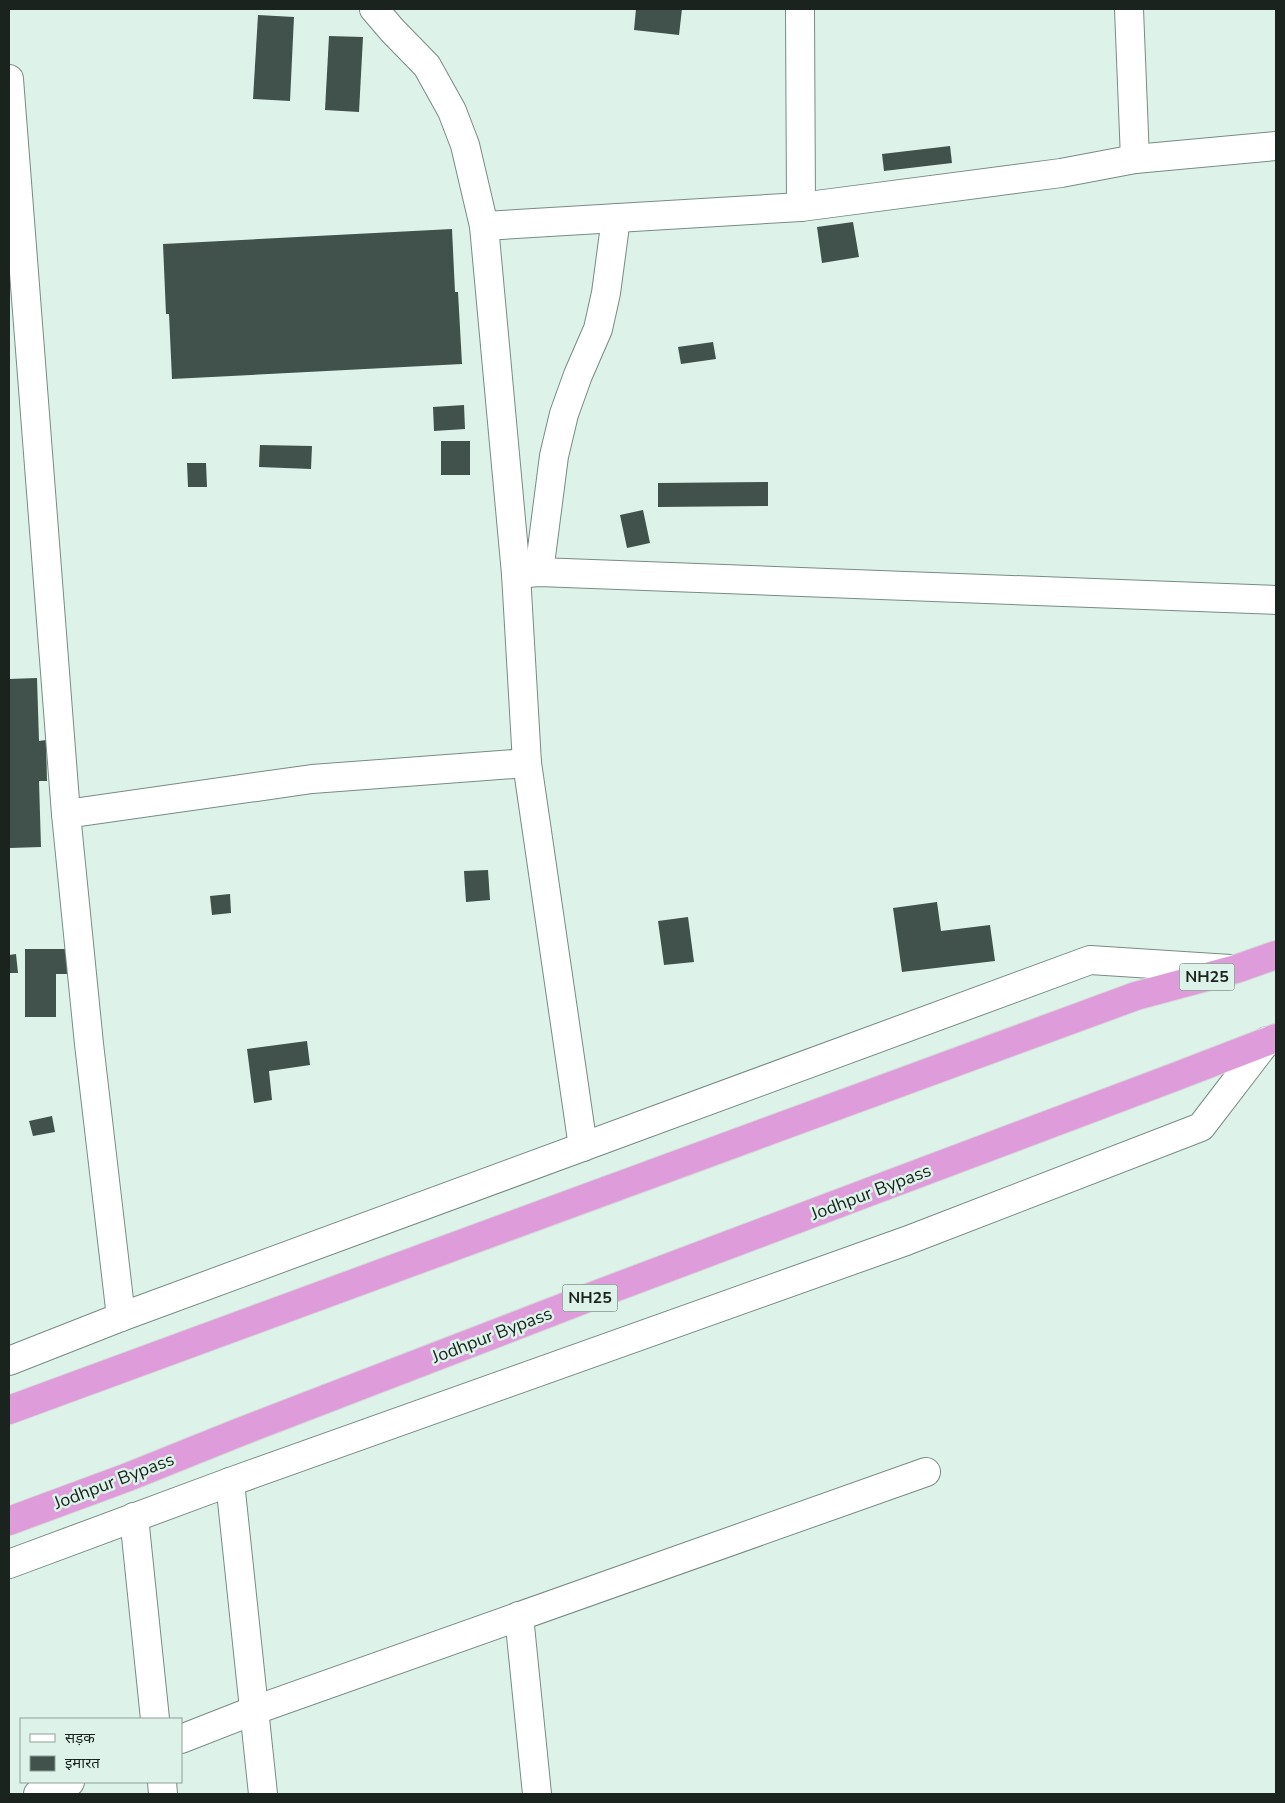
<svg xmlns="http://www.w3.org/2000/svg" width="1285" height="1803" font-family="'Nunito Sans','Noto Sans Devanagari',sans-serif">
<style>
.building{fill:#40524b}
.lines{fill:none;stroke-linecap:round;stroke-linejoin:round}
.minor-casing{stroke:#778b83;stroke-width:30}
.tertiary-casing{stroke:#778b83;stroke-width:30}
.trunk-casing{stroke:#d6d7d7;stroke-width:30}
.minor{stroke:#fff;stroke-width:28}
.tertiary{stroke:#fff;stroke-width:28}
.trunk{stroke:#de9cdb;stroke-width:28}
.labels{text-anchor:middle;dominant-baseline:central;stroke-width:5;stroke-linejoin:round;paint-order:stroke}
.shield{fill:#ddf3e9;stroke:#55615c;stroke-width:1}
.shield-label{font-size:16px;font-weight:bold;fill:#1b231f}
.street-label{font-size:18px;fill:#1b231f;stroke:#ddf3e9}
</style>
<rect width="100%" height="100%" fill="#ddf3e9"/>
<g class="building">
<path d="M636,9H682L679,35L634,30Z"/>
<path d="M258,15L294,17L290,101L253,99Z"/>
<path d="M329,36L363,37L359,112L325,110Z"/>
<path d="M950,146L952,163L884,171L882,154Z"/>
<path d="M853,222L859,257L822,263L817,227Z"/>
<path d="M452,229L455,292H458L462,364L172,379L169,314H166L163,244Z"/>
<path d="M713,342L716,359L681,364L678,347Z"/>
<path d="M464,405L465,429L434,431L433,407Z"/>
<rect x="441" y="441" width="29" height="34"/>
<path d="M260,445L312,446L311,469L259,467Z"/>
<path d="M187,463H206L207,487H188Z"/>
<path d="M768,482V506L658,507V483Z"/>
<path d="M643,510L650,543L627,548L620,515Z"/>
<path d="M37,678L39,741L46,740L47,781H39L41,847L10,848L9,679Z"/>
<path d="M488,870L490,900L466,902L464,871Z"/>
<path d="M230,894L231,913L212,915L210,896Z"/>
<path d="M937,902L941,931L990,925L995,961L902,972L893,908Z"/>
<path d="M688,917L694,962L664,965L658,921Z"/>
<path d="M25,949H73V974H56V1017H25Z"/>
<path d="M16,954L18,973H9V955Z"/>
<path d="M307,1041L310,1065L269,1071L272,1100L254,1103L247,1049Z"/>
<path d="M52,1116L55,1132L33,1136L29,1121Z"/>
</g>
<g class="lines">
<defs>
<g id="minor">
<path d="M374,9L392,30L427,66L452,111L465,145L484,226L516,574L527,763L583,1147"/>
<path d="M800,9L801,207"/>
<path d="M1129,9L1135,159"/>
<path d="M9,79L66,814L89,1044L121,1317"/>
<path d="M484,226L801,207L1061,173L1135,159L1276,146"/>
<path d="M539,572L554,456L564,414L578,375L598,329L606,293L616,218"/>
<path d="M516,574L539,572L1276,600"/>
<path d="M66,814L312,779L527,763"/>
<path d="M230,1482L263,1794"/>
<path d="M519,1616L537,1794"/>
<path d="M181,1739L255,1710L926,1472"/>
<path d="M38,1794L70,1782"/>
</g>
<g id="tertiary">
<path d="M9,1361L121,1317L1090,960L1230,969"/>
<path d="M134,1517L155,1719"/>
<path d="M9,1564L230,1482L906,1241L1201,1127L1267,1041"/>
<path d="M162,1782L163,1794"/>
</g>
<g id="trunk">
<path d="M9,1410L1136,996L1236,969L1276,955"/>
<path d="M9,1521L128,1477L240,1432L598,1294L1172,1078L1276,1038"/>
</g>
</defs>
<use href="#minor" class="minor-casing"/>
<use href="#tertiary" class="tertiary-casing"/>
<use href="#trunk" class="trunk-casing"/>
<use href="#minor" class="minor"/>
<use href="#tertiary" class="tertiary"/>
<use href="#trunk" class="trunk"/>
</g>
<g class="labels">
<g class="shield">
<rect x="1179.5" y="963.5" width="55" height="27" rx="4"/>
<rect x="562.5" y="1284.5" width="55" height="27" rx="4"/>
</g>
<g class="shield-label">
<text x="1207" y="977">NH25</text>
<text x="590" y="1298">NH25</text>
</g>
<g class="street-label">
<text transform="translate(871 1192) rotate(-21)">Jodhpur Bypass</text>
<text transform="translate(492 1335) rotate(-21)">Jodhpur Bypass</text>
<text transform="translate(114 1481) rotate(-21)">Jodhpur Bypass</text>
</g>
</g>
<rect width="1285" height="1803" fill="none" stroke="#1b231f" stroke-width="20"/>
<rect x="20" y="1718" width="162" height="65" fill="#ddf3e9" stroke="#8fa098"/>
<rect x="30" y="1734" width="25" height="8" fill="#ffffff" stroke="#8fa098"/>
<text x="65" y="1743" font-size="15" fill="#1b231f">सड़क</text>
<rect x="30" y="1756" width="25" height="15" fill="#40524b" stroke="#8fa098"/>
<text x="65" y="1768" font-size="15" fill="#1b231f">इमारत</text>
</svg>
